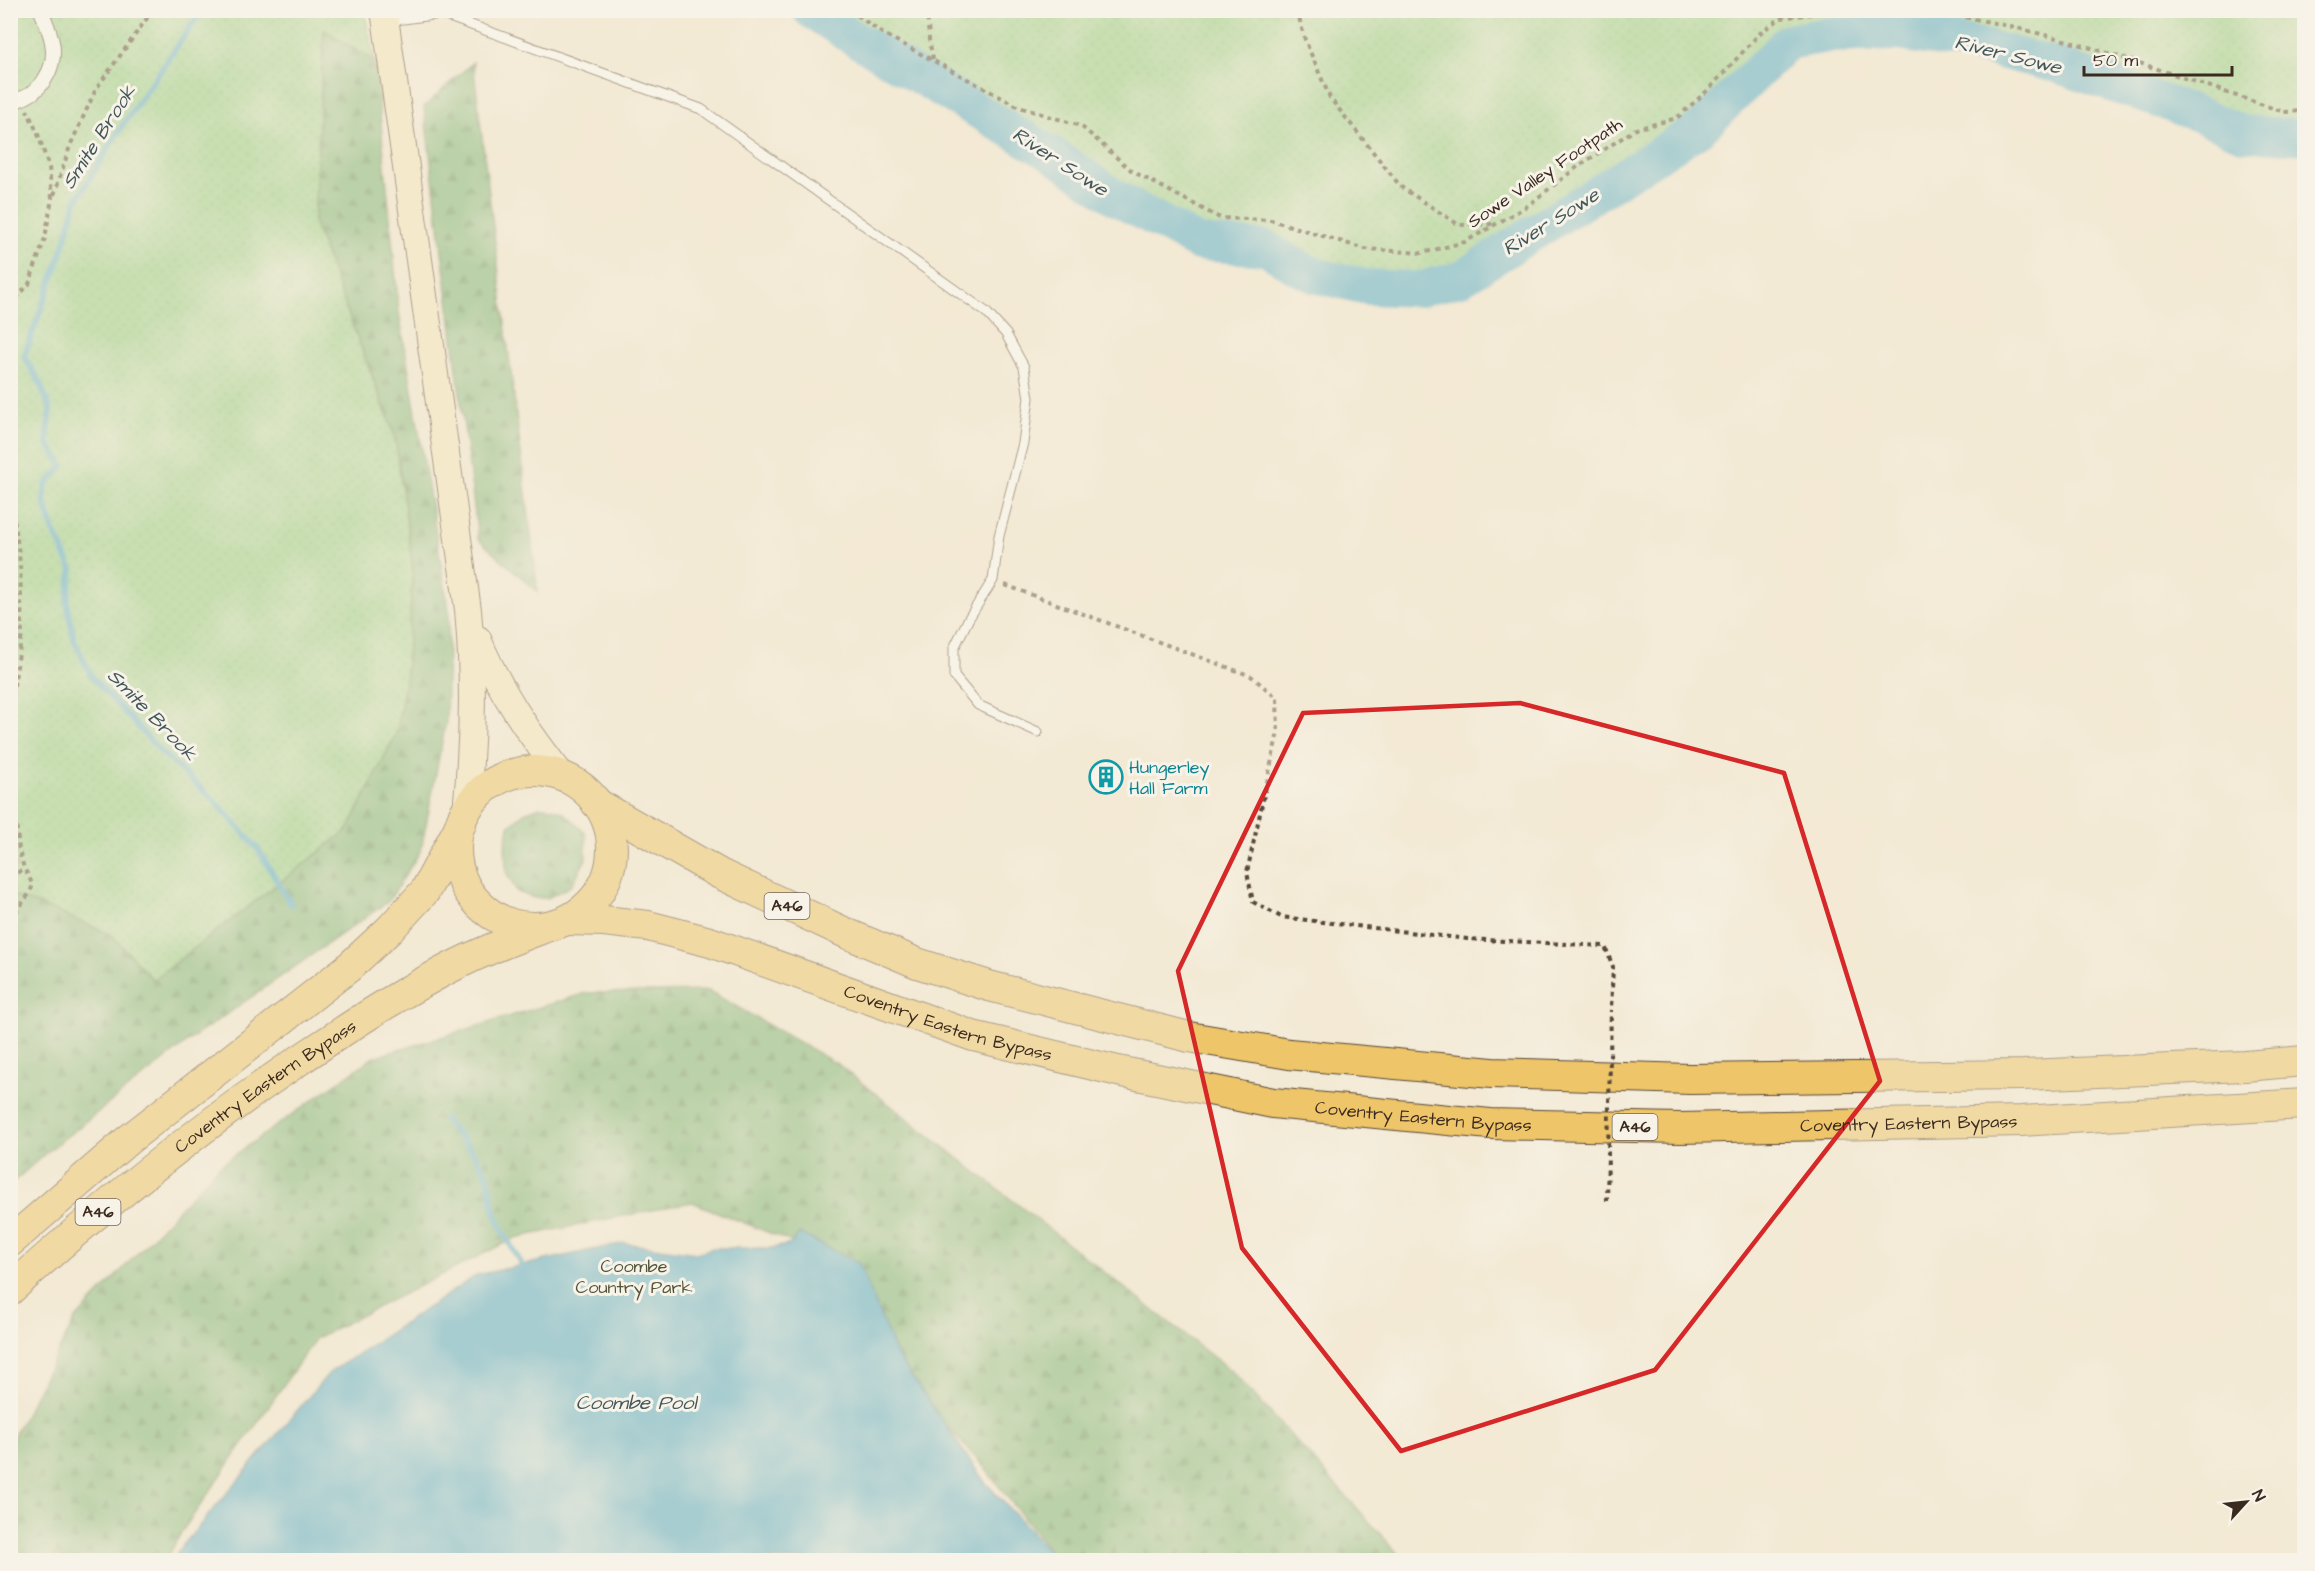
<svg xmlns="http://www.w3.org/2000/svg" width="2315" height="1571" font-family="'Architects Daughter',sans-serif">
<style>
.grass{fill:url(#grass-dots);stroke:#687e53;stroke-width:1.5}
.forest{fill:url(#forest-firs);stroke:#5a6f49;stroke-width:1.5}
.water{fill:#4eaacc;stroke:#446a75;stroke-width:1.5}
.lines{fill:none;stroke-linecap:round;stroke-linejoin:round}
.stream{stroke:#4eaacc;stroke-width:6}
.river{stroke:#4eaacc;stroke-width:36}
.service-casing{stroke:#574739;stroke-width:11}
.pedestrian-casing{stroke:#574739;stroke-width:16}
.secondary-casing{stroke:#574739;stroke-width:28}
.trunk-casing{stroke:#574739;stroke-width:32}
.path{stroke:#574739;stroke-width:4;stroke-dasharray:4.5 4.5;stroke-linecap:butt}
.service{stroke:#fff;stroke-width:9}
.pedestrian{stroke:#fff;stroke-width:14}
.secondary{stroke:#f8e8c3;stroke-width:26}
.trunk{stroke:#eec569;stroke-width:30}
.path-bridge{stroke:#574739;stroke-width:4;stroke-dasharray:4.5 4.5;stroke-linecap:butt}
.marked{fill:none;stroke:#d62828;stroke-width:4.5;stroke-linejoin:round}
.labels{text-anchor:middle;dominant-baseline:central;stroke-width:6;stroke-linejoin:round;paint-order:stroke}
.shield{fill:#f7f3e8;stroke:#73665b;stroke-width:1.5}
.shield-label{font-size:16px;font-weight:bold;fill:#3b2a1e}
.street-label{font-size:18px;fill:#3b2a1e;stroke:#f7f3e8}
.culture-label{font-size:18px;fill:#0d838f;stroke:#f7f3e8;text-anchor:start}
.park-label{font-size:18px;fill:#525438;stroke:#f7f3e8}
.water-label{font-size:20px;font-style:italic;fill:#42575b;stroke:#f7f3e8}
</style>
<defs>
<pattern id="grass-dots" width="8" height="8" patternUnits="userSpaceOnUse" patternTransform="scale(1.5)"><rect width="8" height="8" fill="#95d288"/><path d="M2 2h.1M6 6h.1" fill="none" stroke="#81b475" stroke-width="1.8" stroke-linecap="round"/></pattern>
<pattern id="forest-firs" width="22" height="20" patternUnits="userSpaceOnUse" patternTransform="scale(1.5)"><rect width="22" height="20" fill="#78b474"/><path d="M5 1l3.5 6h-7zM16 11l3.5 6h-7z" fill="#64935f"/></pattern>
</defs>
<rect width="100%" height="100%" fill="#f7f3e8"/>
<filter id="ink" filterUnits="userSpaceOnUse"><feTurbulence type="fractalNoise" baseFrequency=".0167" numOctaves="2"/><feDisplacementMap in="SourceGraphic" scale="12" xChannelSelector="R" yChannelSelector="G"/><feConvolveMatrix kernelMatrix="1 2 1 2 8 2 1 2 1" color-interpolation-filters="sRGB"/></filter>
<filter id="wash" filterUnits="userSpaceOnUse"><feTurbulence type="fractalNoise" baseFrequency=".008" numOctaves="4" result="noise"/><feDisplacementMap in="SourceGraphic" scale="24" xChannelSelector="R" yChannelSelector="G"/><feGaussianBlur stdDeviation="1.35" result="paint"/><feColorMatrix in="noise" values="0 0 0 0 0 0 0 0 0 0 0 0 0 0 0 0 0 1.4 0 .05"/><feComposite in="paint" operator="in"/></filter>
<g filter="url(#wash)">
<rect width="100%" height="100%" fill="#f3e9d4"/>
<g class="grass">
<path d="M11,11H364L375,62L325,31L314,223L395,436L413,569L406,675L397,732L348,830L11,1090L10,871L17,867L10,851Z"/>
<path d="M790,11H2304V144H2246L2097,92L1958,55L1861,41L1805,50L1740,112L1472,287L1433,300L1352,298L1295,278L1262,258L1233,261L1188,246L1127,214L943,107Z"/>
</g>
<g class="forest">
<path d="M324,30L375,62L399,312L449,611L446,722L421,850L389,901L194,1037L47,1152L11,1184V895L43,906L112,935L153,980L348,830L397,732L406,675L413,569L395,436L314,223Z"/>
<path d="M473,62V63L538,592L478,539L424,107Z"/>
<path d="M540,807C562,806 572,819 586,834V859L571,886L548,898H534L517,892L506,872L505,845L509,826L524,813Z"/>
<path d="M709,991L839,1065L1235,1374L1404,1560H1057L983,1466L888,1361L862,1270L692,1202L515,1238L316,1338L181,1533L166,1560H11V1441L75,1320L218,1167L372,1058L586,993Z"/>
</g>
<path class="water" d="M799,1233L859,1263L896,1354L984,1481L1057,1560H174L178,1551L329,1373L477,1275L624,1243L696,1253L713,1248H773L791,1244Z"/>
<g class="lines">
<g class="stream">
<path d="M202,10L122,126L76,201L62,252L24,356L40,383L50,409L47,443L63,466L46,484L44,500L53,529L72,570L67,602L74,640L92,677L161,752L215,801L258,849L291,904"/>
<path d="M445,1120L474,1154L488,1176L493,1206L503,1232L522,1265"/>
</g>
<path class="river" d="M810,10L857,40L1053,155L1118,199L1199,243L1266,248L1295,266L1317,276L1367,287L1419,289L1460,279L1701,128L1788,42L1827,35L1897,33L1967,43L2056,65L2201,115L2242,133L2304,137"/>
</g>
</g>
<g filter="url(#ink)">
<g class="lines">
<defs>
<path id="service" d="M388,21L441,14L701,109L986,312L1006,334L1024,367L1029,398L1023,443L999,536L993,580L969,618L954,648V676L978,705L1038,732"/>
<path id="pedestrian" d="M10,101C38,99 58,69 52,42C50,31 45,21 41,10"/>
<g id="secondary">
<path d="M384,10L468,610C474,677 473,744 466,811"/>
<path d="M478,639C499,690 529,734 564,778"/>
</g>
<g id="trunk">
<circle cx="534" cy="849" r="78"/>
<path d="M596,803L720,874L848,934L917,963L989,986L1189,1037L1289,1054L1492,1073L1690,1079L2023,1075L2245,1066L2304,1061"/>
<path id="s1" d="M568,920L604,921L648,926L710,942L973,1036L1118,1071L1273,1103L1490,1124L1680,1128L2021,1121L2304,1104"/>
<path d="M10,1242L128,1140L348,968L389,930L425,891L461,824"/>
<path id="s2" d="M10,1290C101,1207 196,1130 298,1061C342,1032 386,1002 433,977C470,956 509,941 549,926"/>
</g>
</defs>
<use href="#service" class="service-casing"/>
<use href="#pedestrian" class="pedestrian-casing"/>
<use href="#secondary" class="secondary-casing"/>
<use href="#trunk" class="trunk-casing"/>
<g class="path">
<path d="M850,10L882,33L1019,107L1081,126L1132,171L1220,218L1271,220L1365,249L1422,253L1465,242L1527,206L1580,165L1636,129L1677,118L1709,89L1761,32L1781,18L1844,10"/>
<path d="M927,10L929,40L933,59"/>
<path d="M1297,10L1305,40L1330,98L1401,187L1459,225L1493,224"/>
<path d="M1903,10C1923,12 1943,13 1963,17C2073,36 2179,77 2284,112L2304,111"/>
<path d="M54,195L70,146L96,89L153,10"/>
<path d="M10,305L29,284L45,238L52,198L49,168L38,134L27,110"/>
<path d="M10,485L20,563L22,634L10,711"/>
<path d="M1005,585L1251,676L1277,698L1278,732L1247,872L1253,902L1281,917L1467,939L1605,946L1613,967L1611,1010"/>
<path d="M10,764L19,851L24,868L33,885L29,894L10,920"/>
<path d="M10,878L24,868"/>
</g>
<use href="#service" class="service"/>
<use href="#pedestrian" class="pedestrian"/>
<use href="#secondary" class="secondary"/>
<use href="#trunk" class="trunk"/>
<path class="path-bridge" d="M1607,1201L1611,1010"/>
</g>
</g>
<path d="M0 0H2315V1571H0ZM1520,703L1784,773L1880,1081L1655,1370L1401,1451L1242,1248L1178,971L1303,713Z" fill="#f3e9d4" fill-opacity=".55" fill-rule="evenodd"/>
<path class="marked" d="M1520,703L1784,773L1880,1081L1655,1370L1401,1451L1242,1248L1178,971L1303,713Z"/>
<defs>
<symbol id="building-ring" viewBox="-11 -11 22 22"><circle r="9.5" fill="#f7f3e8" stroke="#0f9aa8" stroke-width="1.5"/><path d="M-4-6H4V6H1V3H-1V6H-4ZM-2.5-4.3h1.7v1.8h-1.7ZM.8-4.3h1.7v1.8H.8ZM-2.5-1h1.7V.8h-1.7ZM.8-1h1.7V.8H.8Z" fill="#0f9aa8"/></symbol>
</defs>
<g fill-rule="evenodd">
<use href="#building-ring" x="1087" y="758" width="38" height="38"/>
</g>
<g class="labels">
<g class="shield">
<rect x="764.5" y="893" width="45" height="26" rx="4.5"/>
<rect x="1612.5" y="1114" width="45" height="26" rx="4.5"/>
<rect x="75.5" y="1199" width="45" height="26" rx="4.5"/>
</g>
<g class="shield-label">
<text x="787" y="906">A46</text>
<text x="1635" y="1127">A46</text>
<text x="98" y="1212">A46</text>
</g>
<g class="street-label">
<text transform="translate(1545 173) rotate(-34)">Sowe Valley Footpath</text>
<text stroke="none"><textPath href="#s1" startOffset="396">Coventry Eastern Bypass</textPath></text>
<text stroke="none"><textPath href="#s2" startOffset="327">Coventry Eastern Bypass</textPath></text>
<text stroke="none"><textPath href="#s1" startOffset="882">Coventry Eastern Bypass</textPath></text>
<text stroke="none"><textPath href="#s1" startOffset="1368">Coventry Eastern Bypass</textPath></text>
</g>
<g class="culture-label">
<text x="1129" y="767">Hungerley<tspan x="1129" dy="21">Hall Farm</tspan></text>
</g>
<g class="park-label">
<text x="634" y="1266">Coombe<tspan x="634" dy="21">Country Park</tspan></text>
</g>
<g class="water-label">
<text transform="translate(2008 55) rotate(14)">River Sowe</text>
<text transform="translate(99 137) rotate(-57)">Smite Brook</text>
<text transform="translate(1060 162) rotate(33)">River Sowe</text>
<text transform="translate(1551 222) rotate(-32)">River Sowe</text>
<text transform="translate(152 715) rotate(46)">Smite Brook</text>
<text x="636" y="1403">Coombe Pool</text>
</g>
</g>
<rect width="2315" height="1571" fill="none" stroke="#f7f3e8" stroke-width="36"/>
<g transform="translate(2246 1502) rotate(63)" stroke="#f7f3e8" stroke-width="4.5" paint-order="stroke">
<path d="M0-4.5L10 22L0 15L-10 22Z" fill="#3b2a1e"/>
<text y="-9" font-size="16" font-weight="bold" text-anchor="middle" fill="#3b2a1e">N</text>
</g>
<path d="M2084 66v9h148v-9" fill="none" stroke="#3b2a1e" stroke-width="3"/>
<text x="2093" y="66" font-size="18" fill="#3b2a1e" stroke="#f7f3e8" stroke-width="4.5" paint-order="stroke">50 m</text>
</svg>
